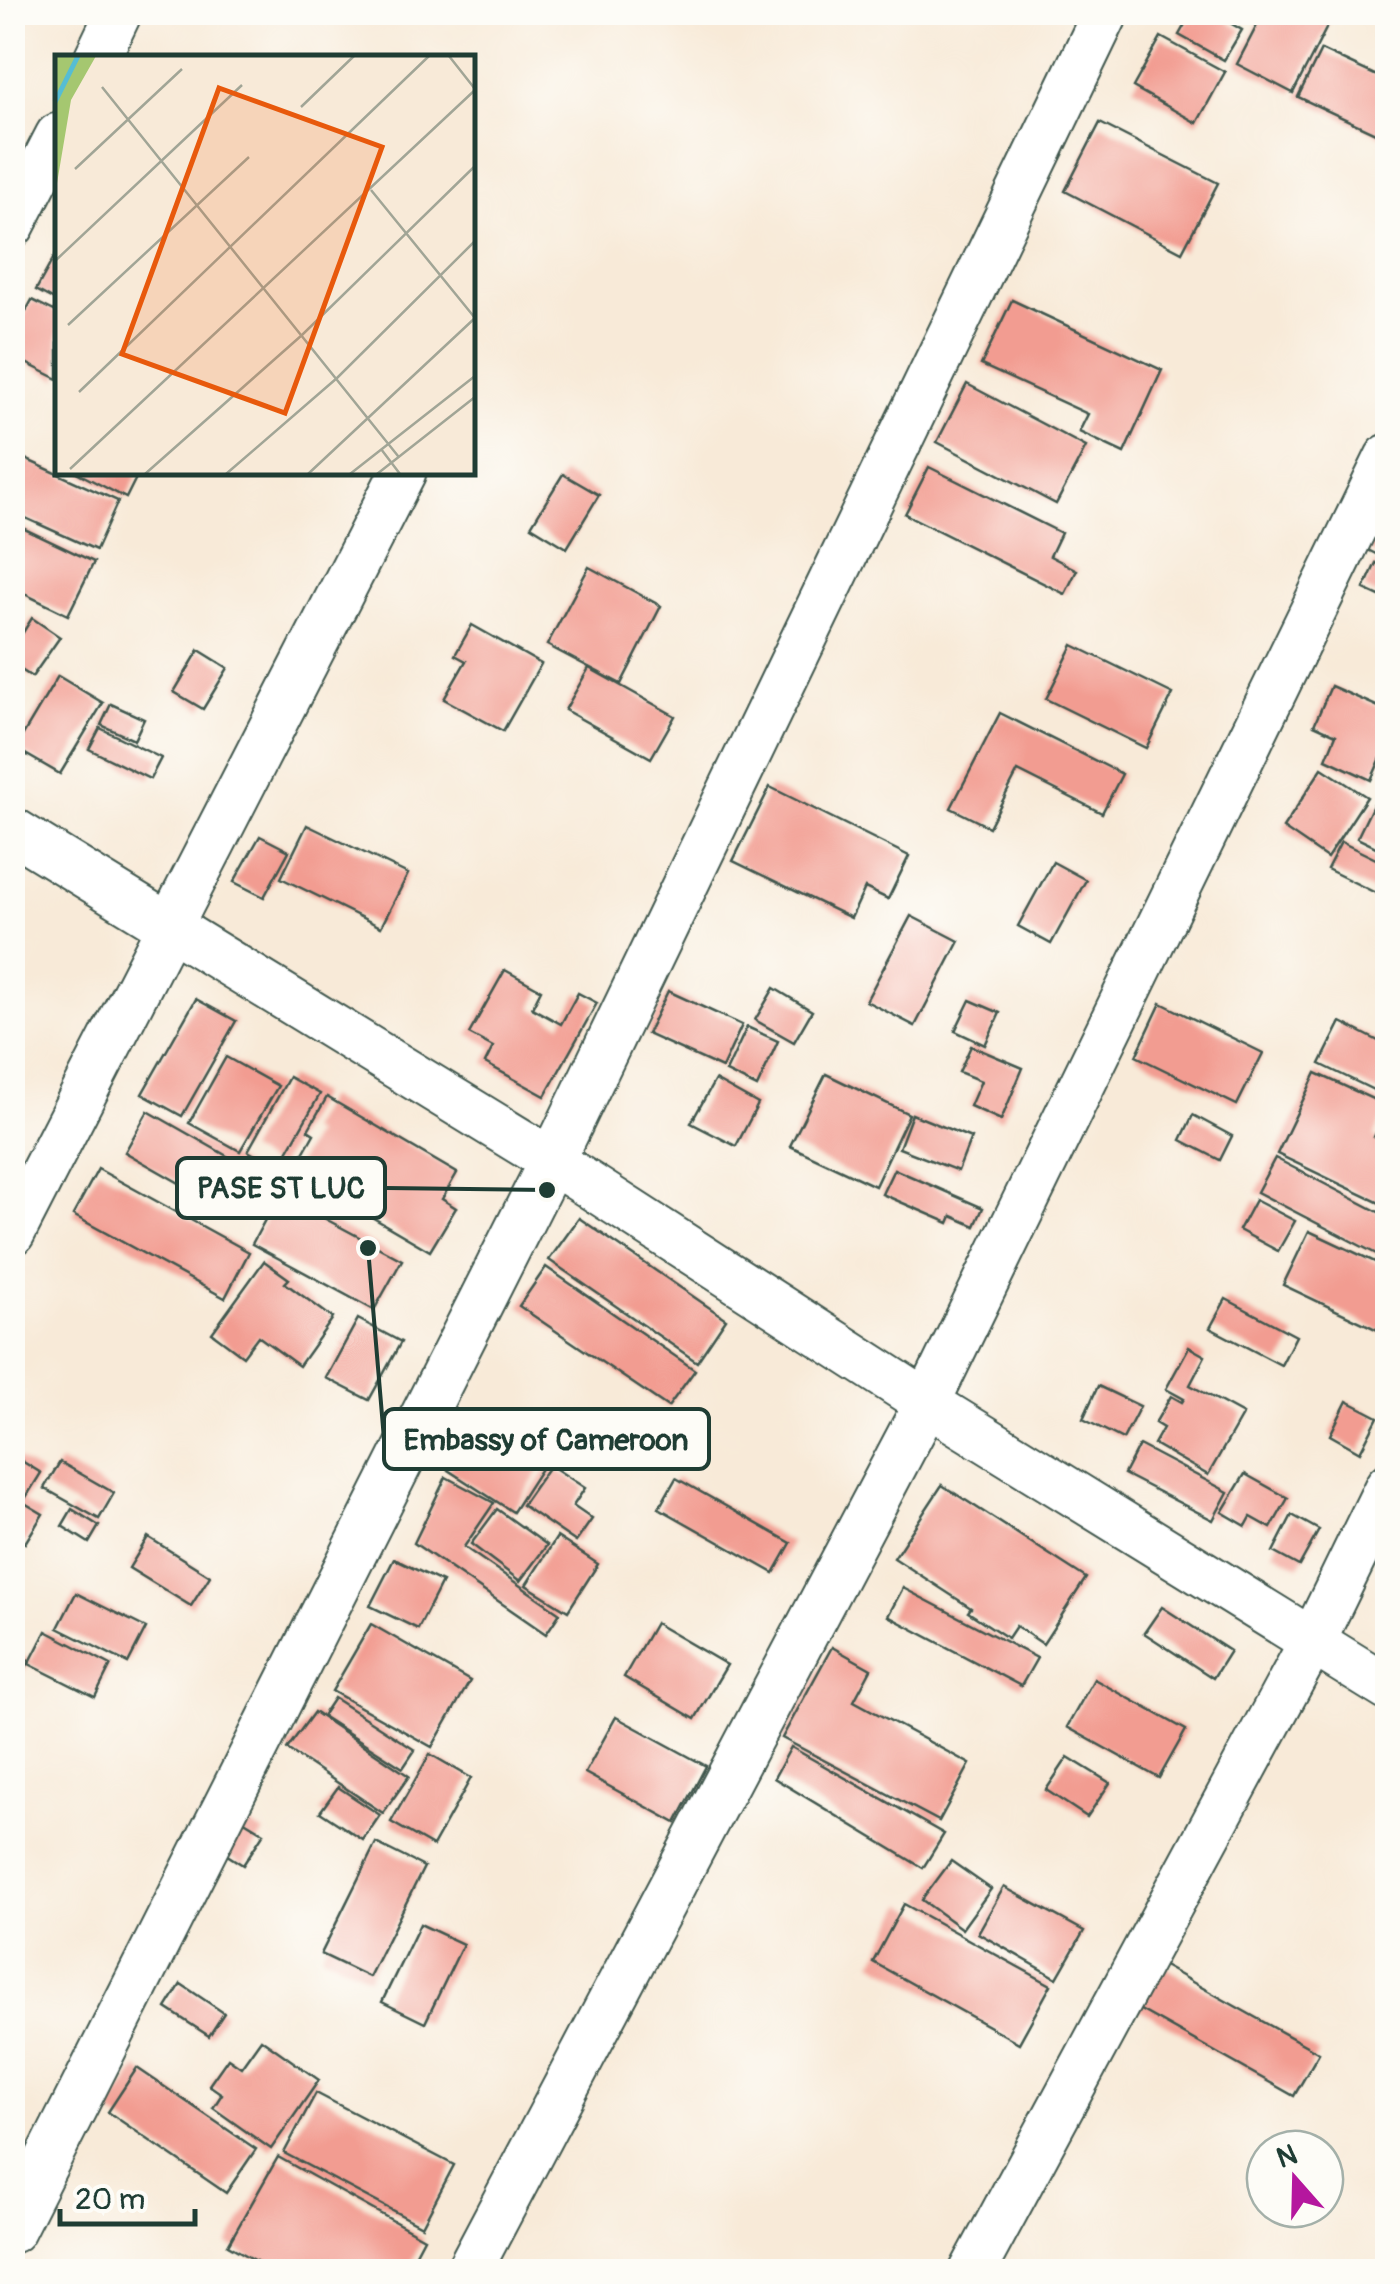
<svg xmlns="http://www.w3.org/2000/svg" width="1400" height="2284" font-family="Pangolin,sans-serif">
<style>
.building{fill:#f29c91}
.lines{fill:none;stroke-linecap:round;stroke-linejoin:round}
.street-casing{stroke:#40574d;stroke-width:49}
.street{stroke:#fff;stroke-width:45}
.inset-river{fill:none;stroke:#56bdd3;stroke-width:5}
.inset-road{fill:none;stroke:#a1a596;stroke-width:2.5}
.view{fill:#e8590c;fill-opacity:0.15;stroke:#e8590c;stroke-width:5}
.inset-edge{fill:none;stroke:#1f3d34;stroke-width:5}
.leader{fill:none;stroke:#1f3d34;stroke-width:4}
.callout-dot{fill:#1f3d34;stroke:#fdfcf7;stroke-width:4}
.callout{fill:#fdfcf7;stroke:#1f3d34;stroke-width:4}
.callout-label{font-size:30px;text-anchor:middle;font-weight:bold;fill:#1f3d34}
</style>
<rect width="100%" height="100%" fill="#fdfcf7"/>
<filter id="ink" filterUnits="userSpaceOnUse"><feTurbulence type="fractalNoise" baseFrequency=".01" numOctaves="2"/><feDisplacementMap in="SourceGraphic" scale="20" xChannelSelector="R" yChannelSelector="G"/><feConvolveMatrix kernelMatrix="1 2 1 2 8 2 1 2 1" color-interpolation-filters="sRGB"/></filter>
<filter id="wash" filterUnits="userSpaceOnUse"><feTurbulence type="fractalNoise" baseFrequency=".0048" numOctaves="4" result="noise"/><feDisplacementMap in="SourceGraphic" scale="40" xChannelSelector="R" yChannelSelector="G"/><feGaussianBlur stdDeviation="2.25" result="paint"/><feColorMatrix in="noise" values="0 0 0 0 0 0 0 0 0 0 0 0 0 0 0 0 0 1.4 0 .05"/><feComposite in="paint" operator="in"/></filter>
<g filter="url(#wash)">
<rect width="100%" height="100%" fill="#f8ead8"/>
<g id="blocks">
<g class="building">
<path d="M1192,12H1211L1242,30L1224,60L1179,35Z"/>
<path d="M1264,12H1313L1330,21L1293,93L1237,64Z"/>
<path d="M1161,37L1225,72L1197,123L1133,87Z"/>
<path d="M1321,50L1388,81V139L1298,97Z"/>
<path d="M1100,123L1218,183L1182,252L1065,191Z"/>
<path d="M58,250V302L36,290Z"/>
<path d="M32,300L58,313V379L12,356V337Z"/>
<path d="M1012,300L1162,370L1124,453L1079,432L1088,414L981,365Z"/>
<path d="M967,384L1086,447L1056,504L937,442Z"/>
<path d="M12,453L118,501L96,550L12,512Z"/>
<path d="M929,467L1061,533L1050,556L1077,570L1065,594L905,514Z"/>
<path d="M76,472H139L126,498Z"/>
<path d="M563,474L599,495L567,548L531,526Z"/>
<path d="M1388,506V560L1364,548Z"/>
<path d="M12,523L94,562L68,615L12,588Z"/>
<path d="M1376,563L1388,569V600L1364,589Z"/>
<path d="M589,567L661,606L621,684L547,645Z"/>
<path d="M32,618L60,637L32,677L12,664V628L22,634Z"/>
<path d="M472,625L541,664L503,731L444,699L466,661L455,655Z"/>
<path d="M1073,645L1173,694L1146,748L1046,699Z"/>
<path d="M199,650L228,668L203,709L174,692Z"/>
<path d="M589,668L675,716L651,758L565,710Z"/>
<path d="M58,676L103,703L60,774L15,748Z"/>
<path d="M1331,686L1388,711V761L1381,758L1371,780L1326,759L1336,735L1314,725Z"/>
<path d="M111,704L144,719L134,740L101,725Z"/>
<path d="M1000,713L1122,774L1102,813L1018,771L989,827L951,808Z"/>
<path d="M100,728L161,758L150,779L89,749Z"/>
<path d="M1322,768L1367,797L1327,858L1283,828Z"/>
<path d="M770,787L909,856L888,899L865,888L851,918L733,861Z"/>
<path d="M1374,803L1388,809V853L1357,838Z"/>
<path d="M307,825L408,874L381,927L281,878Z"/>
<path d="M260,836L289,851L264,897L234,882Z"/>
<path d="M1341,842L1388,865V899L1327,869Z"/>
<path d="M1053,862L1086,880L1051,944L1018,926Z"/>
<path d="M911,916L959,941L915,1026L866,1001Z"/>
<path d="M505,970L541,990L532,1008L561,1024L578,993L597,1003L545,1096L485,1063L493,1047L469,1034Z"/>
<path d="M774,988L812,1011L794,1042L755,1020Z"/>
<path d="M668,991L742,1025L722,1068L647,1034Z"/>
<path d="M196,999L236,1021L182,1116L142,1094Z"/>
<path d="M970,1000L1000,1013L985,1045L955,1031Z"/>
<path d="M1161,1003L1263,1053L1237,1105L1136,1056Z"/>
<path d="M1341,1022L1388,1046V1097L1320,1064Z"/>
<path d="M747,1027L778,1041L757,1087L726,1072Z"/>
<path d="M971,1046L1023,1068L1001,1120L970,1106L981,1081L959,1072Z"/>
<path d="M226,1057L278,1086L240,1151L189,1123Z"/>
<path d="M1316,1073L1388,1106L1374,1137L1388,1143V1207L1277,1154Z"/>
<path d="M826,1074L909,1114L875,1186L790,1146Z"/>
<path d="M289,1077L320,1094L278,1168L248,1151Z"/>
<path d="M715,1080L758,1104L736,1146L691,1123Z"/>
<path d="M327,1097L457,1173L442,1199L456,1208L430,1251L293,1171L314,1134L308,1130Z"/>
<path d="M148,1111L248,1168L225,1209L125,1152Z"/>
<path d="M912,1114L971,1138L958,1171L899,1148Z"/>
<path d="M1193,1115L1232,1136L1220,1160L1181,1140Z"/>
<path d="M1275,1158L1388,1217V1260L1257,1192Z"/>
<path d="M98,1169L249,1252L225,1298L73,1215Z"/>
<path d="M894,1169L983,1208L975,1226L952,1216L949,1223L882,1194Z"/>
<path d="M279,1194L402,1260L374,1310L252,1244Z"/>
<path d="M1255,1200L1295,1221L1278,1251L1239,1230Z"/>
<path d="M579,1218L726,1319L697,1362L549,1260Z"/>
<path d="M1309,1231L1388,1268L1386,1334L1283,1285Z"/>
<path d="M264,1261L289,1279L285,1283L333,1318L299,1366L258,1336L243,1356L212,1333Z"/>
<path d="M546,1267L695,1370L668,1407L519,1306Z"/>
<path d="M1226,1299L1296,1336L1281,1365L1210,1328Z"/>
<path d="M358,1319L401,1342L369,1400L326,1378Z"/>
<path d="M1189,1347L1205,1356L1190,1385L1243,1414L1208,1475L1154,1444L1163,1428L1155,1423L1171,1396L1182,1402L1184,1399L1166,1389Z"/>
<path d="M1098,1386L1140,1406L1123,1439L1083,1419Z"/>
<path d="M1347,1401L1378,1417L1360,1452L1330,1435Z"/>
<path d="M478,1423L544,1464L513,1512L448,1470Z"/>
<path d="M1139,1445L1228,1492L1213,1520L1124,1474Z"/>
<path d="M12,1455L41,1473L23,1502L43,1514L25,1543L12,1536Z"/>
<path d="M60,1462L114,1493L99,1519L44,1488Z"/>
<path d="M550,1465L585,1488L573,1506L592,1519L576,1542L522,1505Z"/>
<path d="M1245,1474L1288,1498L1271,1528L1251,1517L1246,1526L1222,1512Z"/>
<path d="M446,1477L494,1503L464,1547L560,1613L546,1634L414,1543Z"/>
<path d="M676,1478L791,1543L774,1573L659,1508Z"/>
<path d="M942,1485L1086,1578L1043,1644L1016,1626L1008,1638L968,1612L971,1608L894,1558Z"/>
<path d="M72,1509L99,1526L89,1543L62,1526Z"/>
<path d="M497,1509L547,1545L520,1581L471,1544Z"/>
<path d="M1292,1515L1319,1530L1299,1566L1273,1552Z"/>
<path d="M148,1537L210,1576L191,1606L129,1568Z"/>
<path d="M557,1537L598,1564L568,1611L526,1585Z"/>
<path d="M394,1559L442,1582L418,1629L370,1606Z"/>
<path d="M903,1588L1037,1658L1021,1686L888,1616Z"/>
<path d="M76,1593L146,1628L128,1663L58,1628Z"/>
<path d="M1162,1607L1230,1651L1213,1678L1144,1633Z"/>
<path d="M655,1623L727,1665L695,1719L624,1677Z"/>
<path d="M371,1624L470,1681L432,1747L332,1691Z"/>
<path d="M46,1631L111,1665L95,1697L29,1664Z"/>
<path d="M832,1647L871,1669L854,1701L970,1764L939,1821L782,1738Z"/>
<path d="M12,1650L30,1661L12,1688Z"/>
<path d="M1094,1679L1186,1730L1159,1778L1067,1727Z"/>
<path d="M334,1698L415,1750L403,1768L322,1716Z"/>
<path d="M314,1712L409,1776L383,1813L287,1749Z"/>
<path d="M616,1717L706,1766L676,1823L585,1773Z"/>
<path d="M791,1747L944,1834L923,1868L774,1778Z"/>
<path d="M430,1754L471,1778L433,1846L391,1822Z"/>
<path d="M1068,1757L1110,1783L1087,1817L1046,1790Z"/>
<path d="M338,1787L380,1815L363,1840L320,1812Z"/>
<path d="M241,1819L264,1833L243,1865L221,1851Z"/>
<path d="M376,1843L424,1867L369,1977L321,1954Z"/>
<path d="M951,1861L991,1889L962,1929L922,1900Z"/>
<path d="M1004,1887L1084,1931L1057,1978L978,1933Z"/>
<path d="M904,1904L1051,1985L1019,2043L873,1962Z"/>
<path d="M420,1924L463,1944L425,2023L382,2002Z"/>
<path d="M1160,1964L1319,2053L1294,2096L1135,2007Z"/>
<path d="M181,1984L224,2013L209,2036L166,2008Z"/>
<path d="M261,2039L319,2080L271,2149L213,2108L222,2094L209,2085L228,2058L241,2067Z"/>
<path d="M137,2068L256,2149L226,2193L108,2112Z"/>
<path d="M316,2093L454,2165L422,2226L284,2153Z"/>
<path d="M278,2157L424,2238L406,2272H276L228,2245Z"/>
</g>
</g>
</g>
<g filter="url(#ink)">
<use href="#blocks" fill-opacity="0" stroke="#40574d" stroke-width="2.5"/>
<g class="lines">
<defs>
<g id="street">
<path d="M97,58L119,12"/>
<path d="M12,225L58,136"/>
<path d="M12,830L552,1161L927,1403L1388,1688"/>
<path d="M12,1233L403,472"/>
<path d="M12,2230L552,1161L1106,12"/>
<path d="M468,2272L927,1403L1388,457"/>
<path d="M972,2272L1312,1642L1388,1486"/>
</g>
</defs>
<use href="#street" class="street-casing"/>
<use href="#street" class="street"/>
</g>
</g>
<g transform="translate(55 55)">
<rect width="420" height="420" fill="#f8ead8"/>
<path d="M0,1H41L16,45L0,140Z" fill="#a5c770"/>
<path class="inset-river" d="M0,47L23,1"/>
<path class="inset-road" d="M394,1L420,34M47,32L343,401M246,52L299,1M20,114L127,14M316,135L420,263M0,206L187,30M13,270L194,102M24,337L374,1M326,394L345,419M15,414L420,35M90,419L247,280L420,111M171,419L282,323L420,186M253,419L420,263M295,419L420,321M322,419L420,342"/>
<path class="view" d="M164,33L327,92L230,358L67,299Z"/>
<rect width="420" height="420" class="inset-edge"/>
</g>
<path class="leader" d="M547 1190L385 1188M368 1248L384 1439"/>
<g class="callout-dot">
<circle cx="547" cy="1190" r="10"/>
<circle cx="368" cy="1248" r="10"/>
</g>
<g class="callout">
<rect x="177" y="1158" width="208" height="60" rx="10"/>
<rect x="384" y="1409" width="325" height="60" rx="10"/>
</g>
<g class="callout-label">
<text x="281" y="1198">PASE ST LUC</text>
<text x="546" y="1450">Embassy of Cameroon</text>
</g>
<rect width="1400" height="2284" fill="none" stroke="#fdfcf7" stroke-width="50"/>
<g transform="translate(1295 2179) rotate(340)"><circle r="48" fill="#fdfcf7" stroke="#a4b0a9" stroke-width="2.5"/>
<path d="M0-8L18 38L0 25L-18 38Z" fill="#b5179e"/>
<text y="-15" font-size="28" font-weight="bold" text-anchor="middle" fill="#1f3d34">N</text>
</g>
<path d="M60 2209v15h135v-15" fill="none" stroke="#1f3d34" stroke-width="5"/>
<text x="75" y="2209" font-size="30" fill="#1f3d34" stroke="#fdfcf7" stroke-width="8" paint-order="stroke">20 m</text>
</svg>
